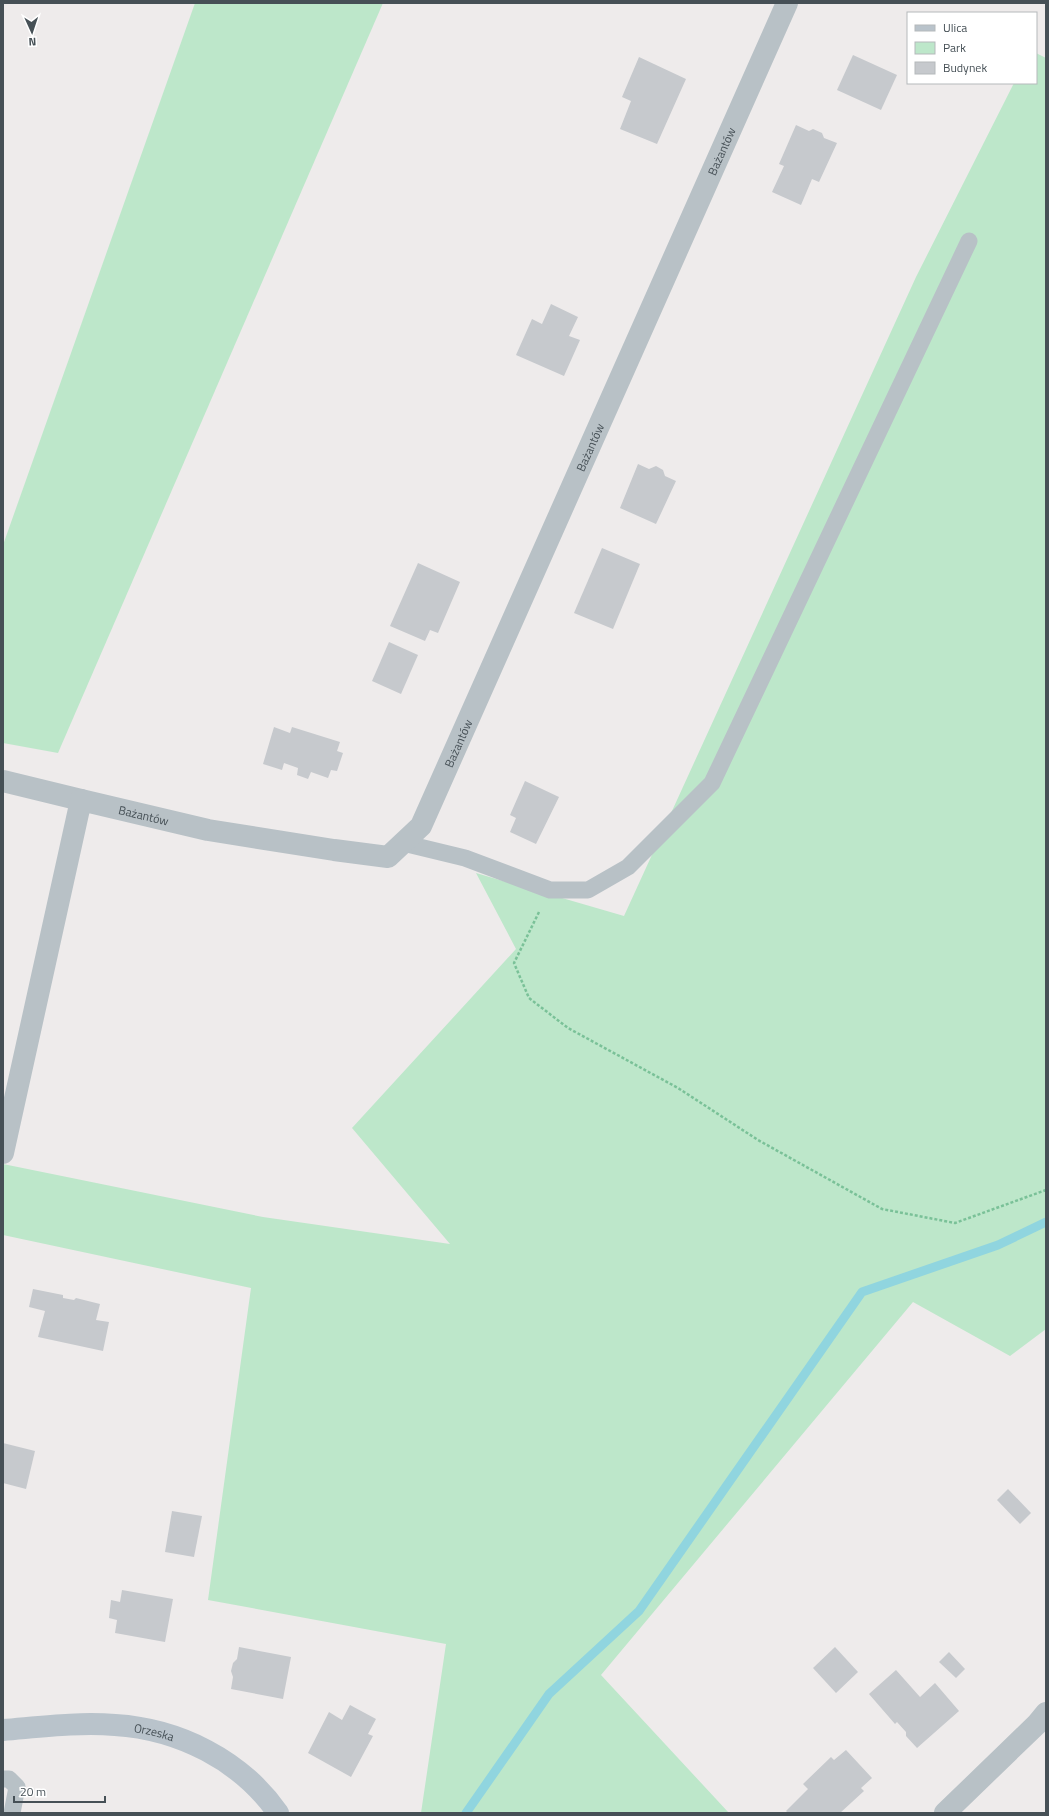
<svg xmlns="http://www.w3.org/2000/svg" width="1049" height="1816" font-family="'Titillium Web',sans-serif">
<style>
.green{fill:#bde7ca}
.lines{fill:none;stroke-linecap:round;stroke-linejoin:round}
.stream{stroke:#90d5df;stroke-width:9}
.building{fill:#c6c9cd}
.path{stroke:#7ac198;stroke-width:2.5;stroke-dasharray:3 2;stroke-linecap:butt}
.lane{stroke:#b8c1c6;stroke-width:17}
.street{stroke:#b8c1c6;stroke-width:22}
.secondary{stroke:#b9c3cb;stroke-width:22}
.labels{text-anchor:middle;dominant-baseline:central;stroke-width:3;stroke-linejoin:round;paint-order:stroke}
.street-label{font-size:12px;fill:#465056;stroke:#fff}
</style>
<rect width="100%" height="100%" fill="#eeebeb"/>
<g class="green">
<path d="M195,3H383L58,753L3,743V545Z"/>
<path d="M1036,53L1046,58V1329L1010,1356L913,1302L601,1675L729,1813H421L446,1644L208,1600L251,1288L3,1235V1164L263,1217L450,1244L352,1128L516,949L476,873L624,916L916,277L1014,83H1036Z"/>
</g>
<g class="lines">
<path class="stream" d="M466,1813L549,1694L639,1611L862,1292L998,1245L1046,1222"/>
</g>
<g class="building">
<path d="M853,55L897,75L881,110L837,90Z"/>
<path d="M639,57L686,79L657,144L620,129L631,101L622,97Z"/>
<path d="M796,125L809,131L813,129L822,133L824,138L837,143L819,182L812,179L801,205L772,192L784,166L779,164Z"/>
<path d="M551,304L578,317L569,336L580,340L564,376L516,355L532,319L542,324Z"/>
<path d="M638,464L649,469L656,466L663,470L665,476L676,481L656,524L620,508Z"/>
<path d="M602,548L640,564L613,629L574,613Z"/>
<path d="M418,563L460,582L438,633L430,630L425,641L390,626Z"/>
<path d="M389,642L418,655L401,694L372,681Z"/>
<path d="M274,727L290,733L292,727L340,742L337,751L343,753L337,771L331,770L328,778L311,772L308,779L297,775L298,768L284,763L282,770L263,764Z"/>
<path d="M525,781L559,797L536,844L510,832L516,818L510,815Z"/>
<path d="M33,1289L63,1295V1298L74,1300L76,1298L100,1304L96,1320L109,1322L103,1351L38,1337L45,1311L29,1307Z"/>
<path d="M3,1443L35,1451L26,1489L3,1483Z"/>
<path d="M1008,1489L1031,1513L1020,1524L997,1500Z"/>
<path d="M172,1511L202,1516L194,1557L165,1552Z"/>
<path d="M122,1590L173,1599L165,1642L115,1633L117,1620L109,1618L111,1600L120,1602Z"/>
<path d="M239,1647L291,1657L283,1699L231,1689L233,1677L231,1671L233,1663L237,1659Z"/>
<path d="M835,1647L858,1672L836,1693L813,1668Z"/>
<path d="M949,1652L965,1669L956,1678L939,1662Z"/>
<path d="M896,1670L920,1697L935,1683L959,1711L917,1748L906,1736V1732L897,1722L895,1724L869,1694Z"/>
<path d="M350,1705L376,1719L368,1734L373,1736L351,1777L308,1753L329,1712L342,1720Z"/>
<path d="M846,1750L872,1778L861,1788L864,1791L840,1813H788L786,1811L808,1789L803,1784L831,1757L834,1760Z"/>
</g>
<g class="lines">
<path class="path" d="M539,912L514,963L529,998L568,1028L678,1088L758,1140L882,1209L955,1223L1046,1190"/>
<g class="lane">
<path d="M403,843L465,858L550,890H588L628,867L712,783L969,241"/>
<path d="M3,1779H9L17,1787L12,1813"/>
</g>
<g class="street">
<path d="M3,781L81,800"/>
<path id="s1" d="M3,1153L81,800L208,830L334,850L388,857L421,826L787,3"/>
<path d="M945,1813L1037,1724L1046,1713"/>
</g>
<path class="secondary" id="s2" d="M3,1730C40,1727 78,1722 115,1725C179,1729 241,1760 278,1813"/>
</g>
<g class="labels">
<g class="street-label">
<text stroke="none"><textPath href="#s1" startOffset="1458">Bażantów</textPath></text>
<text stroke="none"><textPath href="#s1" startOffset="1134">Bażantów</textPath></text>
<text stroke="none"><textPath href="#s1" startOffset="810">Bażantów</textPath></text>
<text stroke="none"><textPath href="#s1" startOffset="426">Bażantów</textPath></text>
<text stroke="none"><textPath href="#s2" startOffset="152">Orzeska</textPath></text>
</g>
</g>
<rect width="1049" height="1816" fill="none" stroke="#465056" stroke-width="8"/>
<rect x="907" y="12" width="130" height="72" fill="#ffffff" stroke="#b5b9bb"/>
<rect x="915" y="25" width="20" height="6" fill="#b9c3cb" stroke="#b5b9bb"/>
<text x="943" y="32" font-size="12" fill="#465056">Ulica</text>
<rect x="915" y="42" width="20" height="12" fill="#bde7ca" stroke="#b5b9bb"/>
<text x="943" y="52" font-size="12" fill="#465056">Park</text>
<rect x="915" y="62" width="20" height="12" fill="#c6c9cd" stroke="#b5b9bb"/>
<text x="943" y="72" font-size="12" fill="#465056">Budynek</text>
<g transform="translate(32 32) rotate(177)" stroke="#ffffff" stroke-width="3" paint-order="stroke">
<path d="M0-3L7 15L0 10L-7 15Z" fill="#465056"/>
<text y="-6" font-size="11" font-weight="bold" text-anchor="middle" fill="#465056">N</text>
</g>
<path d="M14 1796v6h91v-6" fill="none" stroke="#465056" stroke-width="2"/>
<text x="20" y="1796" font-size="12" fill="#465056" stroke="#ffffff" stroke-width="3" paint-order="stroke">20 m</text>
</svg>
